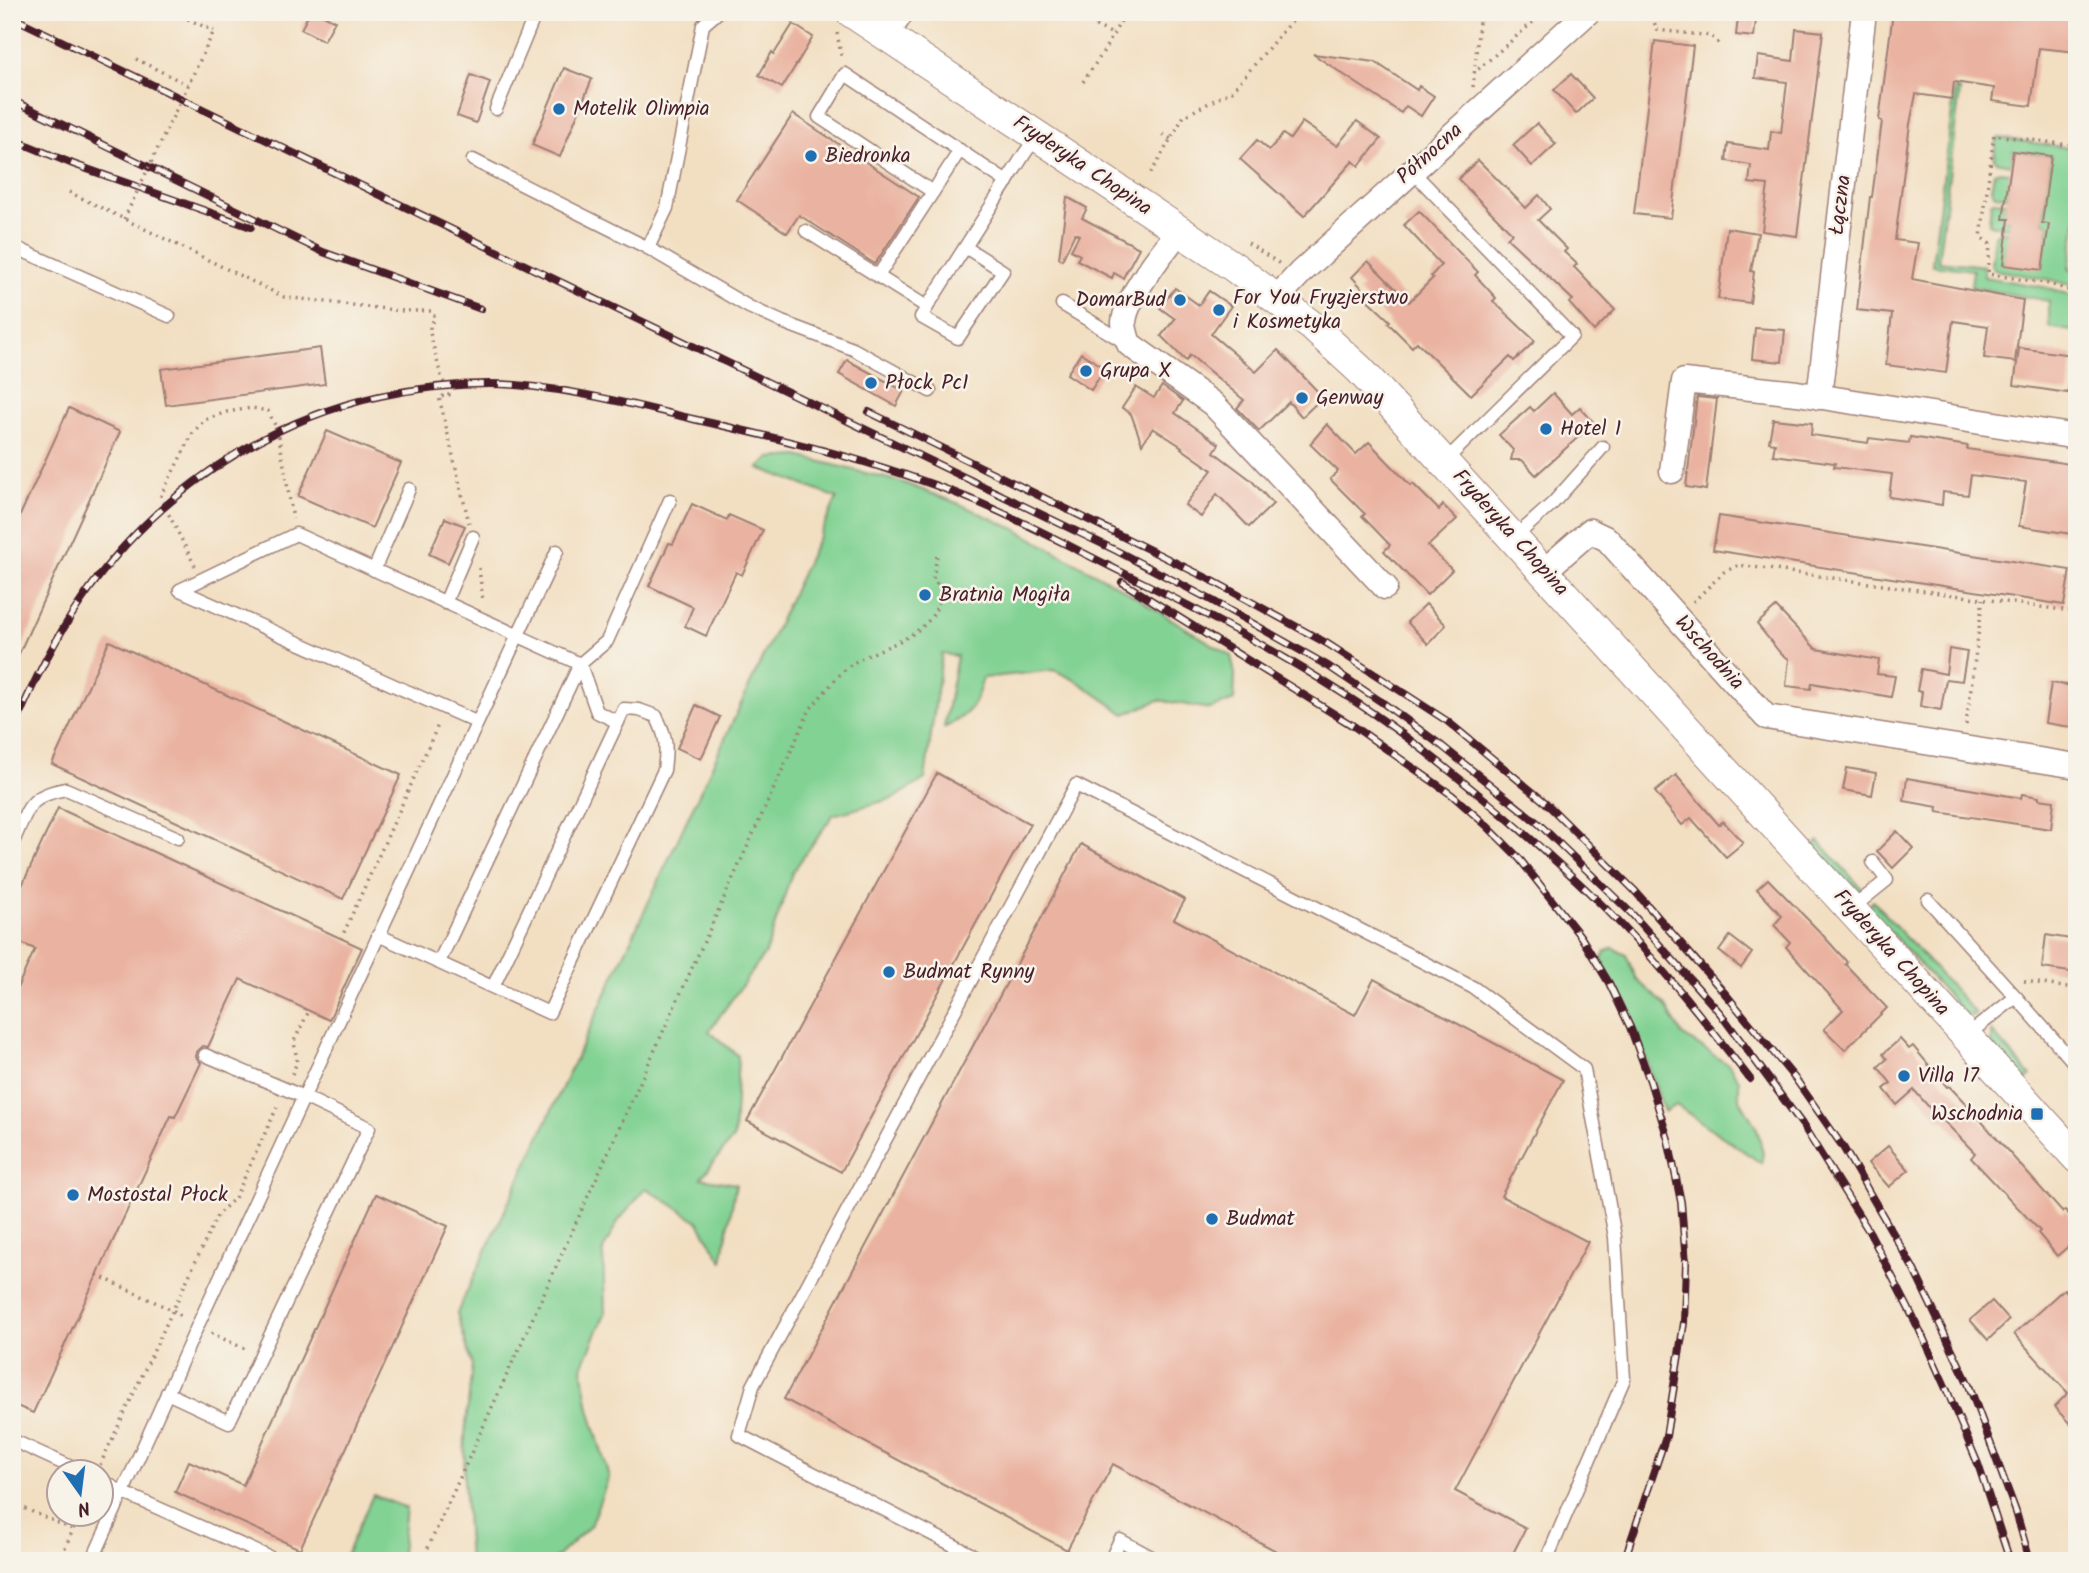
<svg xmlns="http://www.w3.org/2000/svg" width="2089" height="1573" font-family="Kalam,sans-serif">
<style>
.green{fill:#81d293;stroke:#66785f;stroke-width:2}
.building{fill:#eab2a0}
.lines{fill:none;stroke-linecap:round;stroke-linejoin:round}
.service-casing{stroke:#9e7f76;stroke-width:15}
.minor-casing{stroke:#9e7f76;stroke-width:27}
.tertiary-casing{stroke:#9e7f76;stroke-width:32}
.path{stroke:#9e7f76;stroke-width:3.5;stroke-dasharray:2 5;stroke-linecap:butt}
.service{stroke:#fff;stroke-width:12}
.minor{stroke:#fff;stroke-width:24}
.tertiary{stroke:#fff;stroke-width:30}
.rail-casing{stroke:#4a1f2b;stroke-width:8}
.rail{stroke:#f7f3e8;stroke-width:5;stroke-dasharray:16;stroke-linecap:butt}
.path-bridge{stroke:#9e7f76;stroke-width:3.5;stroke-dasharray:2 5;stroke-linecap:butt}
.poi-dot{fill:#1f6fb2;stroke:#f7f3e8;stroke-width:2.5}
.labels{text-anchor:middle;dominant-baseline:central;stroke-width:5;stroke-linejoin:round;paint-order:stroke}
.poi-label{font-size:21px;fill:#4a1f2b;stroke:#f7f3e8;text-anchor:start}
.street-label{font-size:21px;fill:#4a1f2b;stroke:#f7f3e8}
</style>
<rect width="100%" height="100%" fill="#f7f3e8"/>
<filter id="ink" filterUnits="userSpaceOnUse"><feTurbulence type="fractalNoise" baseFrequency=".0143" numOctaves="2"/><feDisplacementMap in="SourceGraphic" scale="14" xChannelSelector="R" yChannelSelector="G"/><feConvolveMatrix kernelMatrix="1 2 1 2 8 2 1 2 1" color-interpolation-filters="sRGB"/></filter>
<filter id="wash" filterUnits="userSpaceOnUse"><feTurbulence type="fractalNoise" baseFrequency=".00686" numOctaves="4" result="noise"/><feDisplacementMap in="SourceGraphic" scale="28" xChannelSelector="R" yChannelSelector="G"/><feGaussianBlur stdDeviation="1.57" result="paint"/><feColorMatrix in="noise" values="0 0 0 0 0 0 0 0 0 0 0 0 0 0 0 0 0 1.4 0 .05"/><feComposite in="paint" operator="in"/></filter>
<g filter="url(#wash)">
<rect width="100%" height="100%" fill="#f2dfc2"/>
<g class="green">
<path d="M1955,89L1960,90L1938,261L1984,266V277L2048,288L2077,297V332L2049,327V301L1971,287L1973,270L1932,265Z"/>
<path d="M1999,138L2077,149V219L2069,269L2077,271V287L2052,280L1995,270L1991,266L1994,236L2000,232H2008L2004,264L2042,269L2049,224L2042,223L2051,156L2013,151L2011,165L1997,162L1994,158L1996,140Z"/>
<path d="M2000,171L2010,173L2007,196L1995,195L1991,189L1994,173Z"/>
<path d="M1993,201L2006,202L2004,219H2009L2008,227L1993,225L1989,223L1991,203Z"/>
<path d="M798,456L901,482L957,503L1015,529L1116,585L1231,656L1235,674L1234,700L1210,709L1159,700L1125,714L1077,681L1054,670L983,678C975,707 970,714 944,728L957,656L942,654L925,779L894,798L833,815L792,873L766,952L709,1031L738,1056L734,1137L701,1178L736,1184L722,1261L698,1221L646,1188L619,1220L603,1250L605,1314L582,1367L589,1409L609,1477L590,1526L559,1555L551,1561H469L464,1479L465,1435L472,1365L457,1313L837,498L759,468L769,458Z"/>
<path d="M1819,841L1864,891L1856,894L1813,846Z"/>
<path d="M1873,901L1976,1014L1971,1016L1965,1014L1869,909V906Z"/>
<path d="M1613,948L1626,955L1637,980L1665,1005L1682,1035L1729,1065L1739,1080V1098L1757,1129L1763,1153L1761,1163L1676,1105L1664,1112C1647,1059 1629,1008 1601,961L1605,952Z"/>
<path d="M1991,1031L2031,1076L2025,1081L1991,1044Z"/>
<path d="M373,1495L406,1508L400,1561H343Z"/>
</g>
<g id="blocks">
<g class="building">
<path d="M310,12H318L335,21L324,41L301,29Z"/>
<path d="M1893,12H2052L2077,15V52L2039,48L2031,106L1992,101L1994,88L1954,82L1952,99L1916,94L1910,124L1895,240L1918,243L1912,279L2023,300L2015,362L1984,358L1988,326L1953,321L1946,373L1886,365L1892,314L1857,310L1870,197H1872L1882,121L1879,120Z"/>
<path d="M1738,18L1756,20L1754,37L1736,35Z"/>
<path d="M793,24L813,37L782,88L759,75L772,52L774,54Z"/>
<path d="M1796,29L1823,32L1797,236L1762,231L1768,185L1749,183L1751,165L1726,161L1728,144L1769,150L1771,131L1781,133L1787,82L1755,78L1758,56L1793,61Z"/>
<path d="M1655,41L1693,46L1671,218L1634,214Z"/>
<path d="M1313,54L1375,62L1417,90L1419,86L1434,96L1421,116L1406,106L1401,113Z"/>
<path d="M564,68L592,79L560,157L532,145Z"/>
<path d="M1571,74L1593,98L1576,114L1554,90Z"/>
<path d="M471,75L490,82L476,123L457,116Z"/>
<path d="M793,114L919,197L875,264L799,215L787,233L737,200Z"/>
<path d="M1357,121L1381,139L1359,166L1353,161L1304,216L1240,159L1257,140L1269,150L1283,134L1290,139L1302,122L1337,146Z"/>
<path d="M1537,123L1556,144L1532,166L1513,145Z"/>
<path d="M2013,151L2051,156L2042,223L2049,224L2042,270L2003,265L2009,219H2003Z"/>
<path d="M1478,160L1526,208L1539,195L1550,209L1538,220L1567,249L1564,252L1577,264L1574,267L1615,310L1594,331L1569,303L1573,300L1507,238L1512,233L1458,179Z"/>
<path d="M1067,197L1087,208L1082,218L1139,248L1123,278L1114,273L1112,278L1077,260L1080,255L1071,250L1079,235L1075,233L1062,260L1059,258Z"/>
<path d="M1419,211L1478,272L1475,275L1496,298L1493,301L1535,341L1514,361L1510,357L1471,395L1417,342L1412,347L1388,323L1390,321L1358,291L1362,288L1352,277L1368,261L1409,302L1433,278L1431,276L1441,265L1404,225Z"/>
<path d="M1727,228L1758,233L1751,271L1754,272L1750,303L1718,299Z"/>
<path d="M1175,288L1199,305L1209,291L1231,306L1211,334L1256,372L1278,350L1323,397L1302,417L1289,402L1259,431L1237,408L1244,400L1190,355L1186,361L1161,336L1175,319L1160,308Z"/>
<path d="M1755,328L1785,330L1782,362L1752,359Z"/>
<path d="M320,348L325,384L166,405L161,369Z"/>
<path d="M2019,348L2073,355L2068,393L2014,385Z"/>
<path d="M1081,353L1105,368L1091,390L1067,374Z"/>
<path d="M847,360L904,391L896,406L839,374Z"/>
<path d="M1162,386L1183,401L1175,413L1219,444L1214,452L1251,480L1273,504L1249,527L1217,494L1201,517L1185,505L1212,470L1181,448L1182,447L1153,428L1142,444L1131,414L1122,408L1136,387L1154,398Z"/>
<path d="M1553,393L1572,414L1580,407L1594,423L1536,475L1522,460H1511L1513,450L1499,435L1530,407L1534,411Z"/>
<path d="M1697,397L1717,399L1706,490L1686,487Z"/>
<path d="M69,408L120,432L12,669V533Z"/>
<path d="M1773,419L1812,423L1811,435L1868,443L1869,438L1909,443L1910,437L1968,446L1967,449L2077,465V504L2072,534L2019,526L2026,482L1971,475L1968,495L1943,492L1942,505L1889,497L1892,474L1834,467L1835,463L1773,455L1775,443L1769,442Z"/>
<path d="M1327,424L1356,454L1369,442L1411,486L1413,484L1439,510L1443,505L1457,519L1428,546L1452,570L1427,595L1384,551L1390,545L1362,516L1365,514L1330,479L1338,471L1310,444Z"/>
<path d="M327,431L401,463L372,528L298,496Z"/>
<path d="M692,504L727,520L729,515L763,530L742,575L736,572L706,636L685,626L693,607L649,586L669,543L673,544Z"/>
<path d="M1719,516L2070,570L2064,605L1713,550Z"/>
<path d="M445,518L465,526L448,563L429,554Z"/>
<path d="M1426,604L1446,625L1428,644L1407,622Z"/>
<path d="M1776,607L1816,649L1879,660L1877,674L1895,676L1891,697L1812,683L1811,689L1786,686L1789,659L1781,654L1757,624Z"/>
<path d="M109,641L401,775L343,899L52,764Z"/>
<path d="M1949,649L1967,652L1962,681L1946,679L1941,710L1920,706L1922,692L1917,691L1921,669L1946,674Z"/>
<path d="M2051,683L2073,686L2077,696V728L2045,723Z"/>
<path d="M696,705L720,717L701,759L677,748Z"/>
<path d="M1847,768L1876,773L1872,795L1843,790Z"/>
<path d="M937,773L1030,824L841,1172L747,1121Z"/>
<path d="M1676,775L1719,825L1723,821L1743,843L1726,857L1691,818L1682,825L1655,792Z"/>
<path d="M1907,778L2021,798L2022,794L2039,797V799L2054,801L2051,829L1937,812L1938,807L1904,801Z"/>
<path d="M58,808L362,948L329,1020L240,979L208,1047L203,1046L197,1051L196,1057L201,1063L175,1117L171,1116L33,1413L12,1404V999L35,949L12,939V907Z"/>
<path d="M1897,831L1913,848L1893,868L1877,851Z"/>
<path d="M1081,844L1185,900L1174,919L1355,1015L1374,979L1563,1080L1501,1196L1588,1242L1455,1491L1526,1528L1509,1561H1295L1113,1464L1067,1550L784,1399Z"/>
<path d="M1768,879L1820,932L1847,962L1845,964L1887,1008L1845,1050L1824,1029L1843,1010L1786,947L1790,942L1774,925L1782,916L1757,889Z"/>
<path d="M2046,935L2077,940V973L2042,968Z"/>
<path d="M1730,936L1752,953L1741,968L1719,951Z"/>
<path d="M1900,1039L1909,1049L1913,1046L1947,1087L1949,1086L1967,1105L2062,1212L2065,1210L2077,1223V1239L2057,1256L2038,1233L2040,1231L1971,1158L1975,1153L1942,1119L1941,1121L1914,1090L1897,1105L1884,1089L1891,1083L1878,1067L1887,1059L1883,1054Z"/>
<path d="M1888,1146L1909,1170L1889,1187L1868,1163Z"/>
<path d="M376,1194L448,1226L300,1549L175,1492L189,1461L243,1485Z"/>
<path d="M2064,1289L2077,1303V1431L2054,1407L2068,1393L2014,1334Z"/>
<path d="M1992,1301L2009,1320L1988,1340L1970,1320Z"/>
</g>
</g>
</g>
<g filter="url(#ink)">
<use href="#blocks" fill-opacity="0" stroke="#9e7f76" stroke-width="2"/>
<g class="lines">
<defs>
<g id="service">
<path d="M496,109L536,12"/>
<path d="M960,150L933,192L819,117L845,74L1007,182"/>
<path d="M473,160L648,248L749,307L782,322L853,349L930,391"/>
<path d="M1412,171L1572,336L1445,461"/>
<path d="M806,231L927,307"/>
<path d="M12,246L169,316"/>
<path d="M965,247L1003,271L958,338L921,317L927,307L1025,153L1037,136"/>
<path d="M648,248L667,208L703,25L718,12"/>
<path d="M878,276L933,192"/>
<path d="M1062,304L1128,344"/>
<path d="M1514,538L1553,503L1603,447"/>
<path d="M374,570L409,489"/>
<path d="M180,590L296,534L580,664L439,962"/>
<path d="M180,590L476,722"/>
<path d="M445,603L473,537"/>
<path d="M618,722L597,712L580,664L607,641L670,500"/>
<path d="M12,844C28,810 26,796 66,789L178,838"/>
<path d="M1928,900L2016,997"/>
<path d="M1851,909L1887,880L1873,862"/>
<path d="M378,935L549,1013L664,770C667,746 667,737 656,716L639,710L624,709L493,987"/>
<path d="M1966,1036L2016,997L2077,1066"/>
<path d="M167,1393L229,1422L369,1128L304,1097L205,1055"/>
<path d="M12,1440L82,1472"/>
<path d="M102,1481L124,1493L278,1561"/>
<path d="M92,1561L197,1327L557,551"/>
<path d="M984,1561L739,1435L753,1386L1076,785L1474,988L1584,1069L1615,1237L1624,1379L1546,1561"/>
<path d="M1110,1561L1120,1540L1159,1561"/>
</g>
<g id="minor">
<path d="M886,35L902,12"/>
<path d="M1180,231C1163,250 1126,298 1124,322C1124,329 1127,338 1129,344L1213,404L1385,587"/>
<path d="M1276,299L1301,272L1588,12"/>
<path d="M1819,397L1864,12"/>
<path d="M1672,471L1684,381L1797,393L2077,437"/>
<path d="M1544,571L1590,531L1607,539L1766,717L2077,766"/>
</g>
<path id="tertiary" d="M851,12L1234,267L1312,326L1360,370L2077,1158"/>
</defs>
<use href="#service" class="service-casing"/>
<use href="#minor" class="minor-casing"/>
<use href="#tertiary" class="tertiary-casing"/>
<g class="path">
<path d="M1417,12L1479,19L1513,16H1540L1474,73"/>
<path d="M1646,12L1654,22L1657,30L1711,36L1719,44"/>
<path d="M175,13L214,31"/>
<path d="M154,14V12"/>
<path d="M1078,16L1080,12"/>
<path d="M1089,23L1113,34"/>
<path d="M837,33L842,60"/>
<path d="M136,59L188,85"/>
<path d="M1083,82L1102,54L1126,12"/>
<path d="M1473,87L1480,12"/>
<path d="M1163,134L1171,139"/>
<path d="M2077,146L1994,135L1981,237L1990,244L1988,274L2050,284L2077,293"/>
<path d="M1151,173L1184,116L1232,91L1299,12"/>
<path d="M69,192L284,297L403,311H432L435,318L430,326V333L442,380L447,386L449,395L439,397L469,523"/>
<path d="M1248,243L1280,264"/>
<path d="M195,566L165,507L161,495L193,433L204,420L227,412L252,408L268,411L278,431L293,519"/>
<path d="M479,568L483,602"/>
<path d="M1693,602L1724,572L1739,565L2077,612"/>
<path d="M1966,725L1983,599"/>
<path d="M341,939L439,723"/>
<path d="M2024,981L2077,989"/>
<path d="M292,1074L297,1062L294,1041L309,1011"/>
<path d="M97,1275L174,1311L183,1318"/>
<path d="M211,1333L245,1349"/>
<path d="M100,1465L218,1214L235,1198L279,1103"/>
<path d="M12,1503L72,1529"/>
<path d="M59,1561L80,1514"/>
<path d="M422,1561L810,709C822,696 841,670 855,662C889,642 937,637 941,589L933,579L937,555"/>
</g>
<use href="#service" class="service"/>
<use href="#minor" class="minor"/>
<use href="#tertiary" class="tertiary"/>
<defs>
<g id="rail">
<path d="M12,17L1117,551L1211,600L1328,666L1383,703L1442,746L1539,824L1632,914L1720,1013L1802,1124L1870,1233L1920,1331L1948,1393L1978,1464L2010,1561"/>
<path d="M12,100L323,252L481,309"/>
<path d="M12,139L73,164L251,227"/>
<path d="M869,412L1213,581L1328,644L1447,721L1546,803L1634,890L1728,997L1797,1081L1843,1147L1913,1268L1968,1383L2016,1512L2030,1561"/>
<path d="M1122,582L1355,727L1452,795L1486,825L1518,857L1581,937L1609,983L1630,1027L1650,1081L1668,1139L1681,1202L1686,1263L1684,1323L1666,1436L1624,1561"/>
<path d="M12,733C30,689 54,640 81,601C150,500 259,422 380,396C424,387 471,382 516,385C577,390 635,405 693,419C786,440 880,462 968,498C1027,522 1083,554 1140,581C1238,630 1335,682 1422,749C1486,799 1548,851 1606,909C1658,961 1704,1020 1750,1079"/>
</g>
</defs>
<use href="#rail" class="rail-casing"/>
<use href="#rail" class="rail"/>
<path class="path-bridge" d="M124,219L214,31"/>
</g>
</g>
<g class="poi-dot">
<circle cx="559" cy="109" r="7"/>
<circle cx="811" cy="156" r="7"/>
<circle cx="1180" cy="300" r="7"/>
<circle cx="1219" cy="310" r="7"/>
<circle cx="1086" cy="371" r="7"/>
<circle cx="871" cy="383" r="7"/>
<circle cx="1302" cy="398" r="7"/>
<circle cx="1546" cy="429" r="7"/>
<circle cx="925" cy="595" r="7"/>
<circle cx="889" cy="972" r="7"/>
<circle cx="1904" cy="1076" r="7"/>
<rect x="2030" y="1107" width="14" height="14" rx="3.5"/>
<circle cx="73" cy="1195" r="7"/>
<circle cx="1212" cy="1219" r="7"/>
</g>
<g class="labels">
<g class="poi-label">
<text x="573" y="109">Motelik Olimpia</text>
<text x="825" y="156">Biedronka</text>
<text x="1233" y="298">For You Fryzjerstwo<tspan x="1233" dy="24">i Kosmetyka</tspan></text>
<text x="1166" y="300" text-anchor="end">DomarBud</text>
<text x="1100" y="371">Grupa X</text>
<text x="885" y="383">Płock Pc1</text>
<text x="1316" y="398">Genway</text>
<text x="1560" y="429">Hotel 1</text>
<text x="939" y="595">Bratnia Mogiła</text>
<text x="903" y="972">Budmat Rynny</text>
<text x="1918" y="1076">Villa 17</text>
<text x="2023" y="1114" text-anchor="end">Wschodnia</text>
<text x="87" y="1195">Mostostal Płock</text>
<text x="1226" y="1219">Budmat</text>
</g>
<g class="street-label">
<text transform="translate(1430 154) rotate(-42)">Północna</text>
<text transform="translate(1082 166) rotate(34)">Fryderyka Chopina</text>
<text transform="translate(1841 205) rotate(-83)">Łączna</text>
<text transform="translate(1510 533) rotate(48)">Fryderyka Chopina</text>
<text transform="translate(1709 653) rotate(48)">Wschodnia</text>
<text transform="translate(1891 953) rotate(48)">Fryderyka Chopina</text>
</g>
</g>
<rect width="2089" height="1573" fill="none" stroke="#f7f3e8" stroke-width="42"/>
<g transform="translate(80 1493) rotate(166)"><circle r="33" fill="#f7f3e8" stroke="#b29e9c" stroke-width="2"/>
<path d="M0-5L12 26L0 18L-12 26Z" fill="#1f6fb2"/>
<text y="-10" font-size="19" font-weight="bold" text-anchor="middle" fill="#4a1f2b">N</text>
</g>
</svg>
